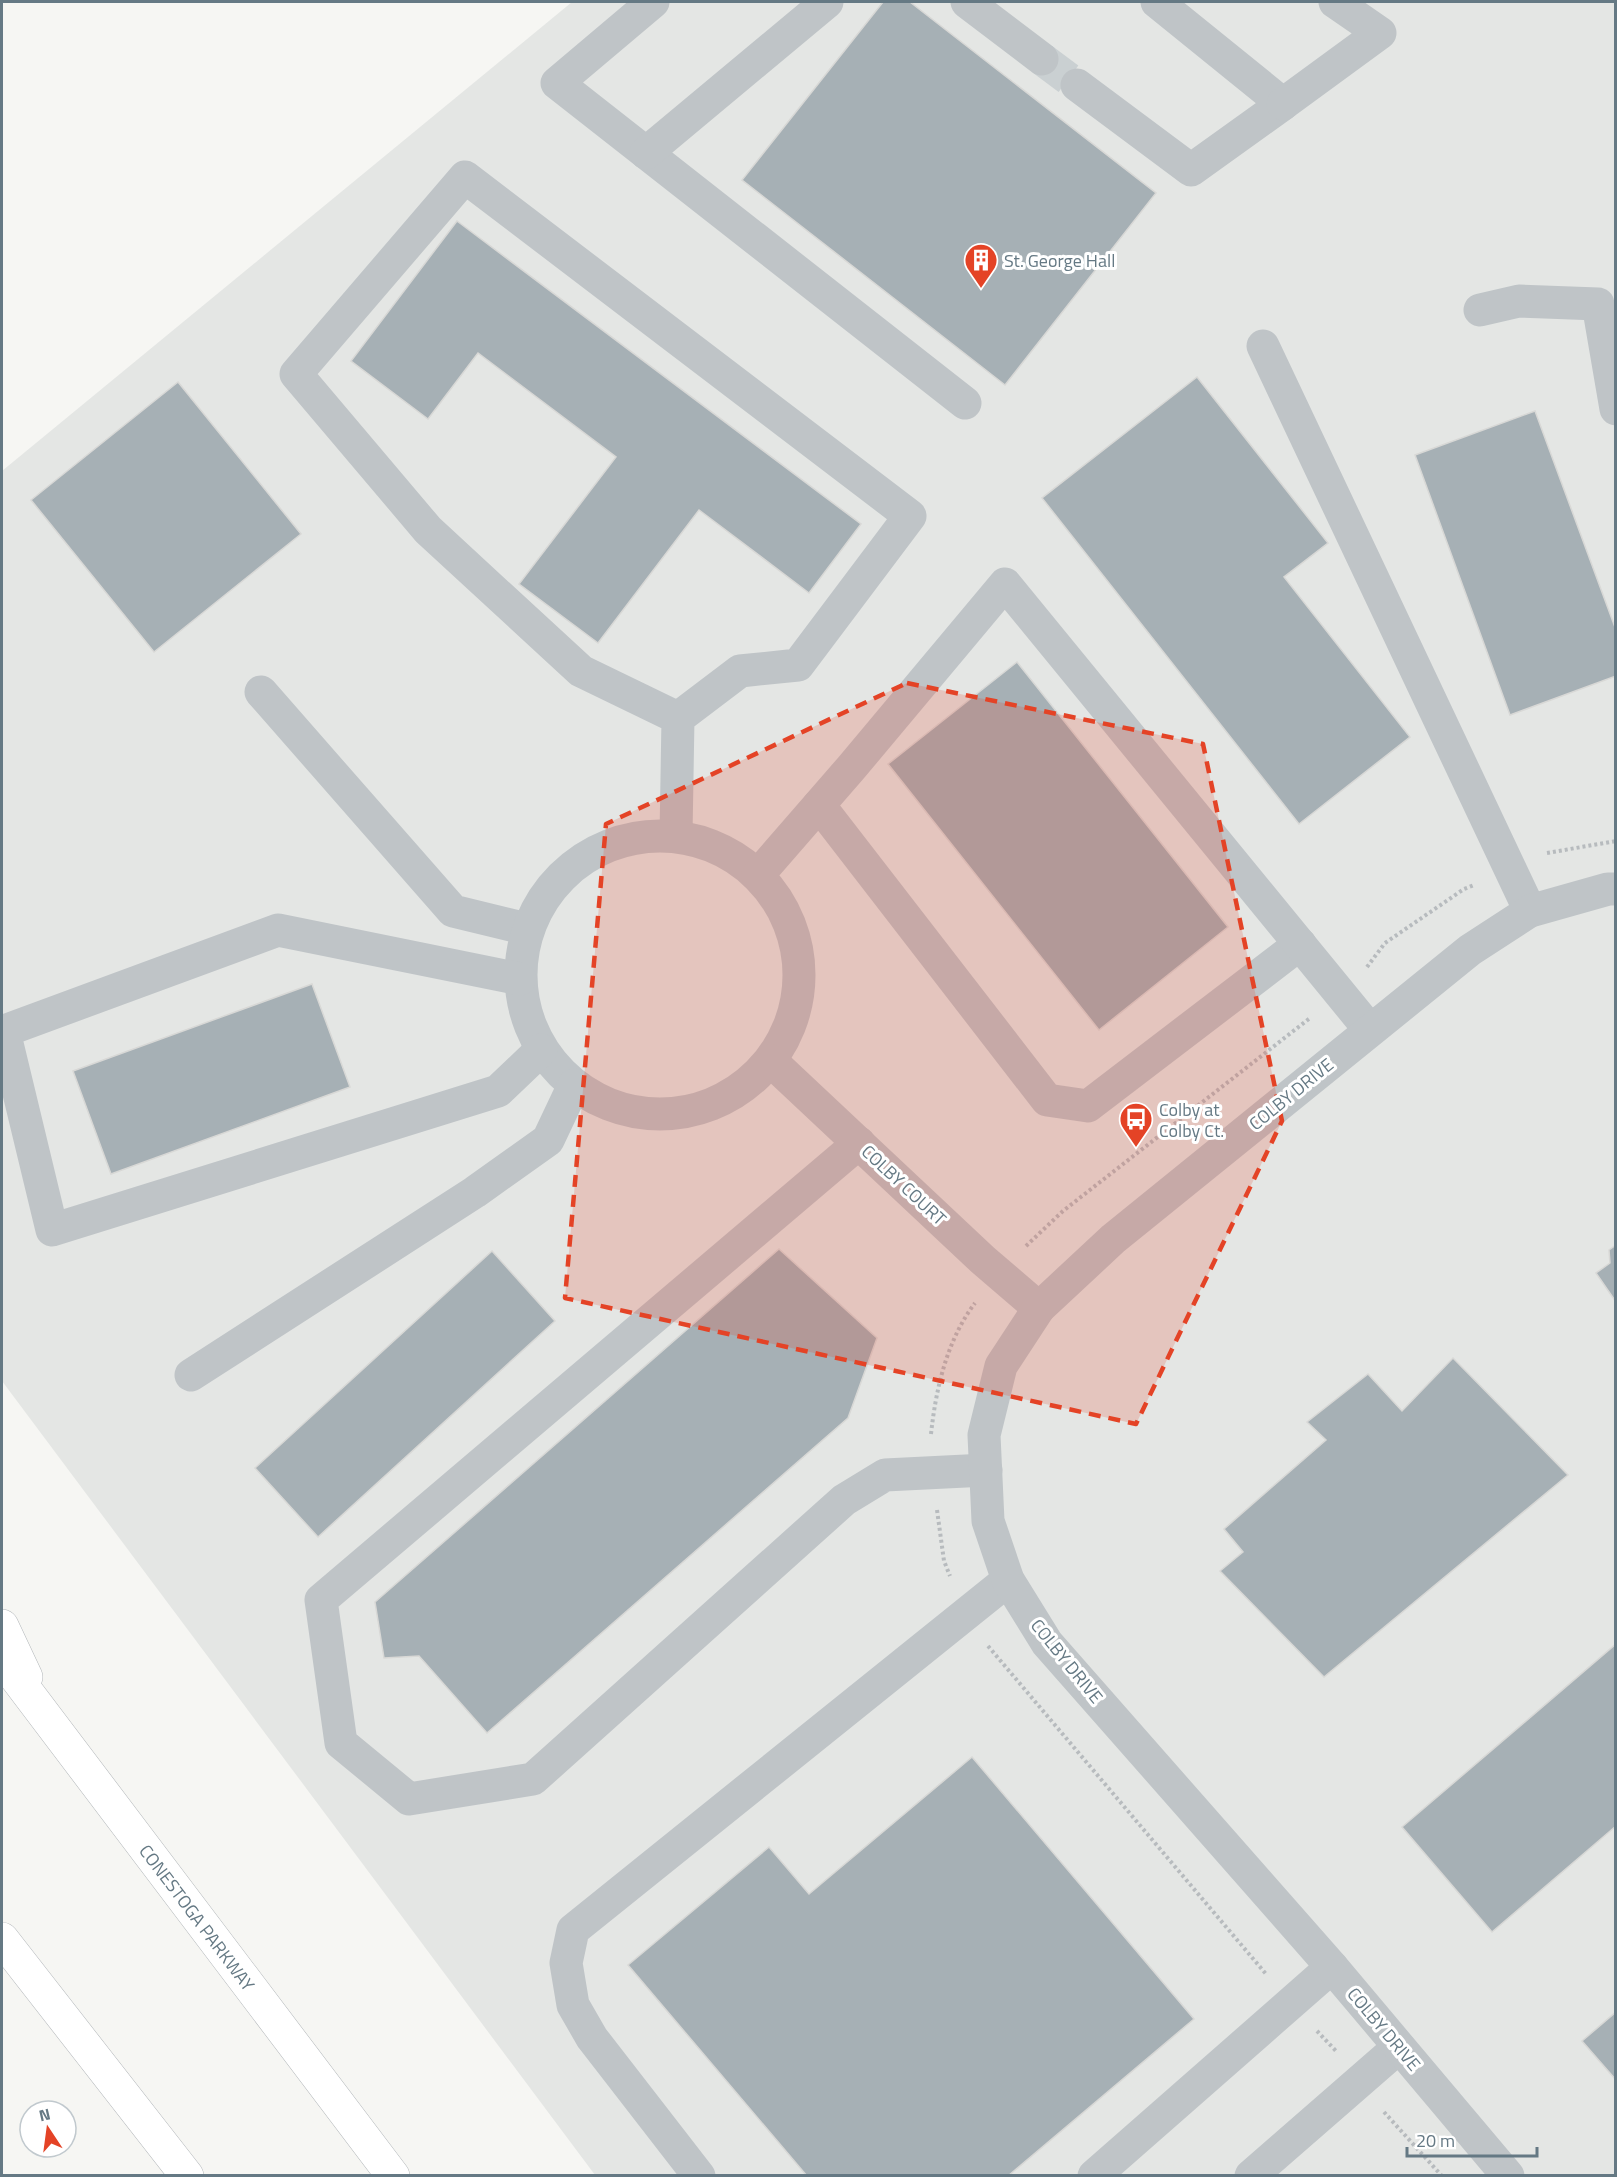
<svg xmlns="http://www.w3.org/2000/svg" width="1617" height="2177" font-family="'Titillium Web',sans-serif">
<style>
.built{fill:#e4e6e4}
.building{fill:#a6b0b5;stroke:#d8d8d6;stroke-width:1.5}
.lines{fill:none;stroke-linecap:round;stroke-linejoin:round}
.minor-tunnel{stroke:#cad0d2;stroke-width:33;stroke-dasharray:33 16;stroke-linecap:butt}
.highway-casing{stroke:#b3b7ba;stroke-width:34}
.path{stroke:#b7bbbe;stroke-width:4;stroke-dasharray:3 3;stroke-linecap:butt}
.minor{stroke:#bfc4c7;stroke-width:33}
.highway{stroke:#fff;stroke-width:33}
.marked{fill:#e44326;fill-opacity:0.2;stroke:#e44326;stroke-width:4.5;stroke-dasharray:12 8;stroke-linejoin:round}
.labels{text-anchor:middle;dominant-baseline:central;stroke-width:6;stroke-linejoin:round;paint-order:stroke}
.poi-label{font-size:18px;fill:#657984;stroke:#fff;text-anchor:start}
.street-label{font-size:18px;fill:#657984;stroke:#fff}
</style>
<rect width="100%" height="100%" fill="#f6f6f3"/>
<path class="built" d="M572,2H1615V2175H595L2,1381V471Z"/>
<g class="building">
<path d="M883,2H910L1156,193L1005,385L742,180Z"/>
<path d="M457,221L861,524L809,593L699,510L598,643L519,584L616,457L478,353L428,419L351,361Z"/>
<path d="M1197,377L1328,543L1284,577L1410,737L1299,824L1042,498Z"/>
<path d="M178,382L301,534L154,652L31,500Z"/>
<path d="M1535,411L1616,630V676L1510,715L1415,455Z"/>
<path d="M1017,662L1228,927L1099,1030L888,764Z"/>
<path d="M312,984L350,1087L111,1174L73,1071Z"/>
<path d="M1616,1245V1302L1596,1273L1610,1263L1609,1250Z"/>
<path d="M779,1249L877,1338L848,1418L487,1733L419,1656L384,1658L375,1602Z"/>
<path d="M492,1251L555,1321L318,1537L255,1468Z"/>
<path d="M1453,1358L1568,1475L1324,1677L1220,1571L1243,1552L1224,1529L1326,1440L1307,1422L1368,1374L1402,1411Z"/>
<path d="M1616,1644V1826L1492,1932L1402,1827Z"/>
<path d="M972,1757L1194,2019L1008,2176H807L628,1965L769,1847L809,1894Z"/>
<path d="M1616,2012V2080L1582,2041Z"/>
</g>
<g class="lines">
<path class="minor-tunnel" d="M1042,59L1077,85"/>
<defs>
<g id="highway">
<path d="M2,1626L26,1677"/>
<path id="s1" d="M2,1659L393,2176"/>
<path d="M2,1939L187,2176"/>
</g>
</defs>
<use href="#highway" class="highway-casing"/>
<g class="path">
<path d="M1547,853L1616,841"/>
<path d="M1367,967L1385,943L1464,889L1474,885"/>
<path d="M1026,1246L1063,1211L1310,1018"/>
<path d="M931,1434C936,1388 947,1340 975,1303"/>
<path d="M937,1510L944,1561L950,1576"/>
<path d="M988,1646L1266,1974"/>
<path d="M1317,2031L1337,2052"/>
<path d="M1384,2112L1442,2176"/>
</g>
<g class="minor">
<path d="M653,2L557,83L965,403"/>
<path d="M967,2L1042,59"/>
<path d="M1077,85L1191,170L1283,104L1157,2"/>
<path d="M1283,104L1380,33L1335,2"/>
<path d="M646,153L827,2"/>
<path d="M1480,310L1519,301L1598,304L1616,409"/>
<path d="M1263,346L1530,911"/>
<path d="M261,692L453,911L527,929"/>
<path d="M819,805L1047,1100L1088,1106L1300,944"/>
<path d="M676,836L678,718L581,671L428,530L296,374L465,177L910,516L798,665L740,671L678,718"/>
<circle cx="660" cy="975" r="139"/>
<path d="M758,875L851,768L1005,584L1370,1030"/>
<path d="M520,979L278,930L4,1031L52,1230L498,1091L541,1050"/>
<path d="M771,1061L983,1260L1039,1308"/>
<path d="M859,1143L321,1600L341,1743L409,1799L533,1779L844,1500L885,1475L986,1470"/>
<path d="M191,1375L475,1192L548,1140L574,1085"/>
<path d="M699,2176L592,2038L573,2005L566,1963L573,1930L1008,1580"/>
<path d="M1094,2176L1332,1967"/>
<path d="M1251,2176L1399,2047"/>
<path d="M1508,2176L1332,1967L1047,1643L1008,1580L988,1521L984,1435L1001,1366L1039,1308L1113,1239L1470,950L1530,911L1608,889H1616"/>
</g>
<use href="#highway" class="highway"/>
</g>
<path class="marked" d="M907,683L1203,744L1282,1121L1136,1424L565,1298L606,824Z"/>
<defs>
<symbol id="building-pin" viewBox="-11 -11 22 30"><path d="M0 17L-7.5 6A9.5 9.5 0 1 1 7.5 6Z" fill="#e44326" stroke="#fff"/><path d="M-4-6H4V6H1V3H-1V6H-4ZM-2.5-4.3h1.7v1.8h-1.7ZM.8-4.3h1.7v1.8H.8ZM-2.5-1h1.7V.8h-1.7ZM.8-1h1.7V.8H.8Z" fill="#fff"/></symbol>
<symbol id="bus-pin" viewBox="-11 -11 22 30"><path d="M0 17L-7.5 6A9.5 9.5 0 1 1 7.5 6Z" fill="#e44326" stroke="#fff"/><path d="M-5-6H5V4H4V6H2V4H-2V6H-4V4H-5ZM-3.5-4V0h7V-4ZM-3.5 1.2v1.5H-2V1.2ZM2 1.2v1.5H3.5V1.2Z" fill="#fff"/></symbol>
</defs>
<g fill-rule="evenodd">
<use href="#building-pin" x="962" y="241" width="38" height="52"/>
<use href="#bus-pin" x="1117" y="1100" width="38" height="52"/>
</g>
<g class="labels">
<g class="poi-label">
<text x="1004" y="260">St. George Hall</text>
<text x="1159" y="1109">Colby at<tspan x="1159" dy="21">Colby Ct.</tspan></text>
</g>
<g class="street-label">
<text transform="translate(1291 1094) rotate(-39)">COLBY DRIVE</text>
<text transform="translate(904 1185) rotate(43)">COLBY COURT</text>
<text transform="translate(1067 1661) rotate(51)">COLBY DRIVE</text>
<text stroke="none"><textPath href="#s1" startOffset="324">CONESTOGA PARKWAY</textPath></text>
<text transform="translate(1384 2029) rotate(50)">COLBY DRIVE</text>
</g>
</g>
<rect width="1617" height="2177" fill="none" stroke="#657984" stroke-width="6"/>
<g transform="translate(48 2129) rotate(347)"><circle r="28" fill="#ffffff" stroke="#c1c9ce" stroke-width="1.5"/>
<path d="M0-4.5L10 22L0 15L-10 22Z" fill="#e44326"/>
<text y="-9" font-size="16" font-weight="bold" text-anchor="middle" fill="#657984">N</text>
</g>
<path d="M1407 2147v9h130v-9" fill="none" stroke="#657984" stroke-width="3"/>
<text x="1416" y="2147" font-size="18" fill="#657984" stroke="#ffffff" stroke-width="4.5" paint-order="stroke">20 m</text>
</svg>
